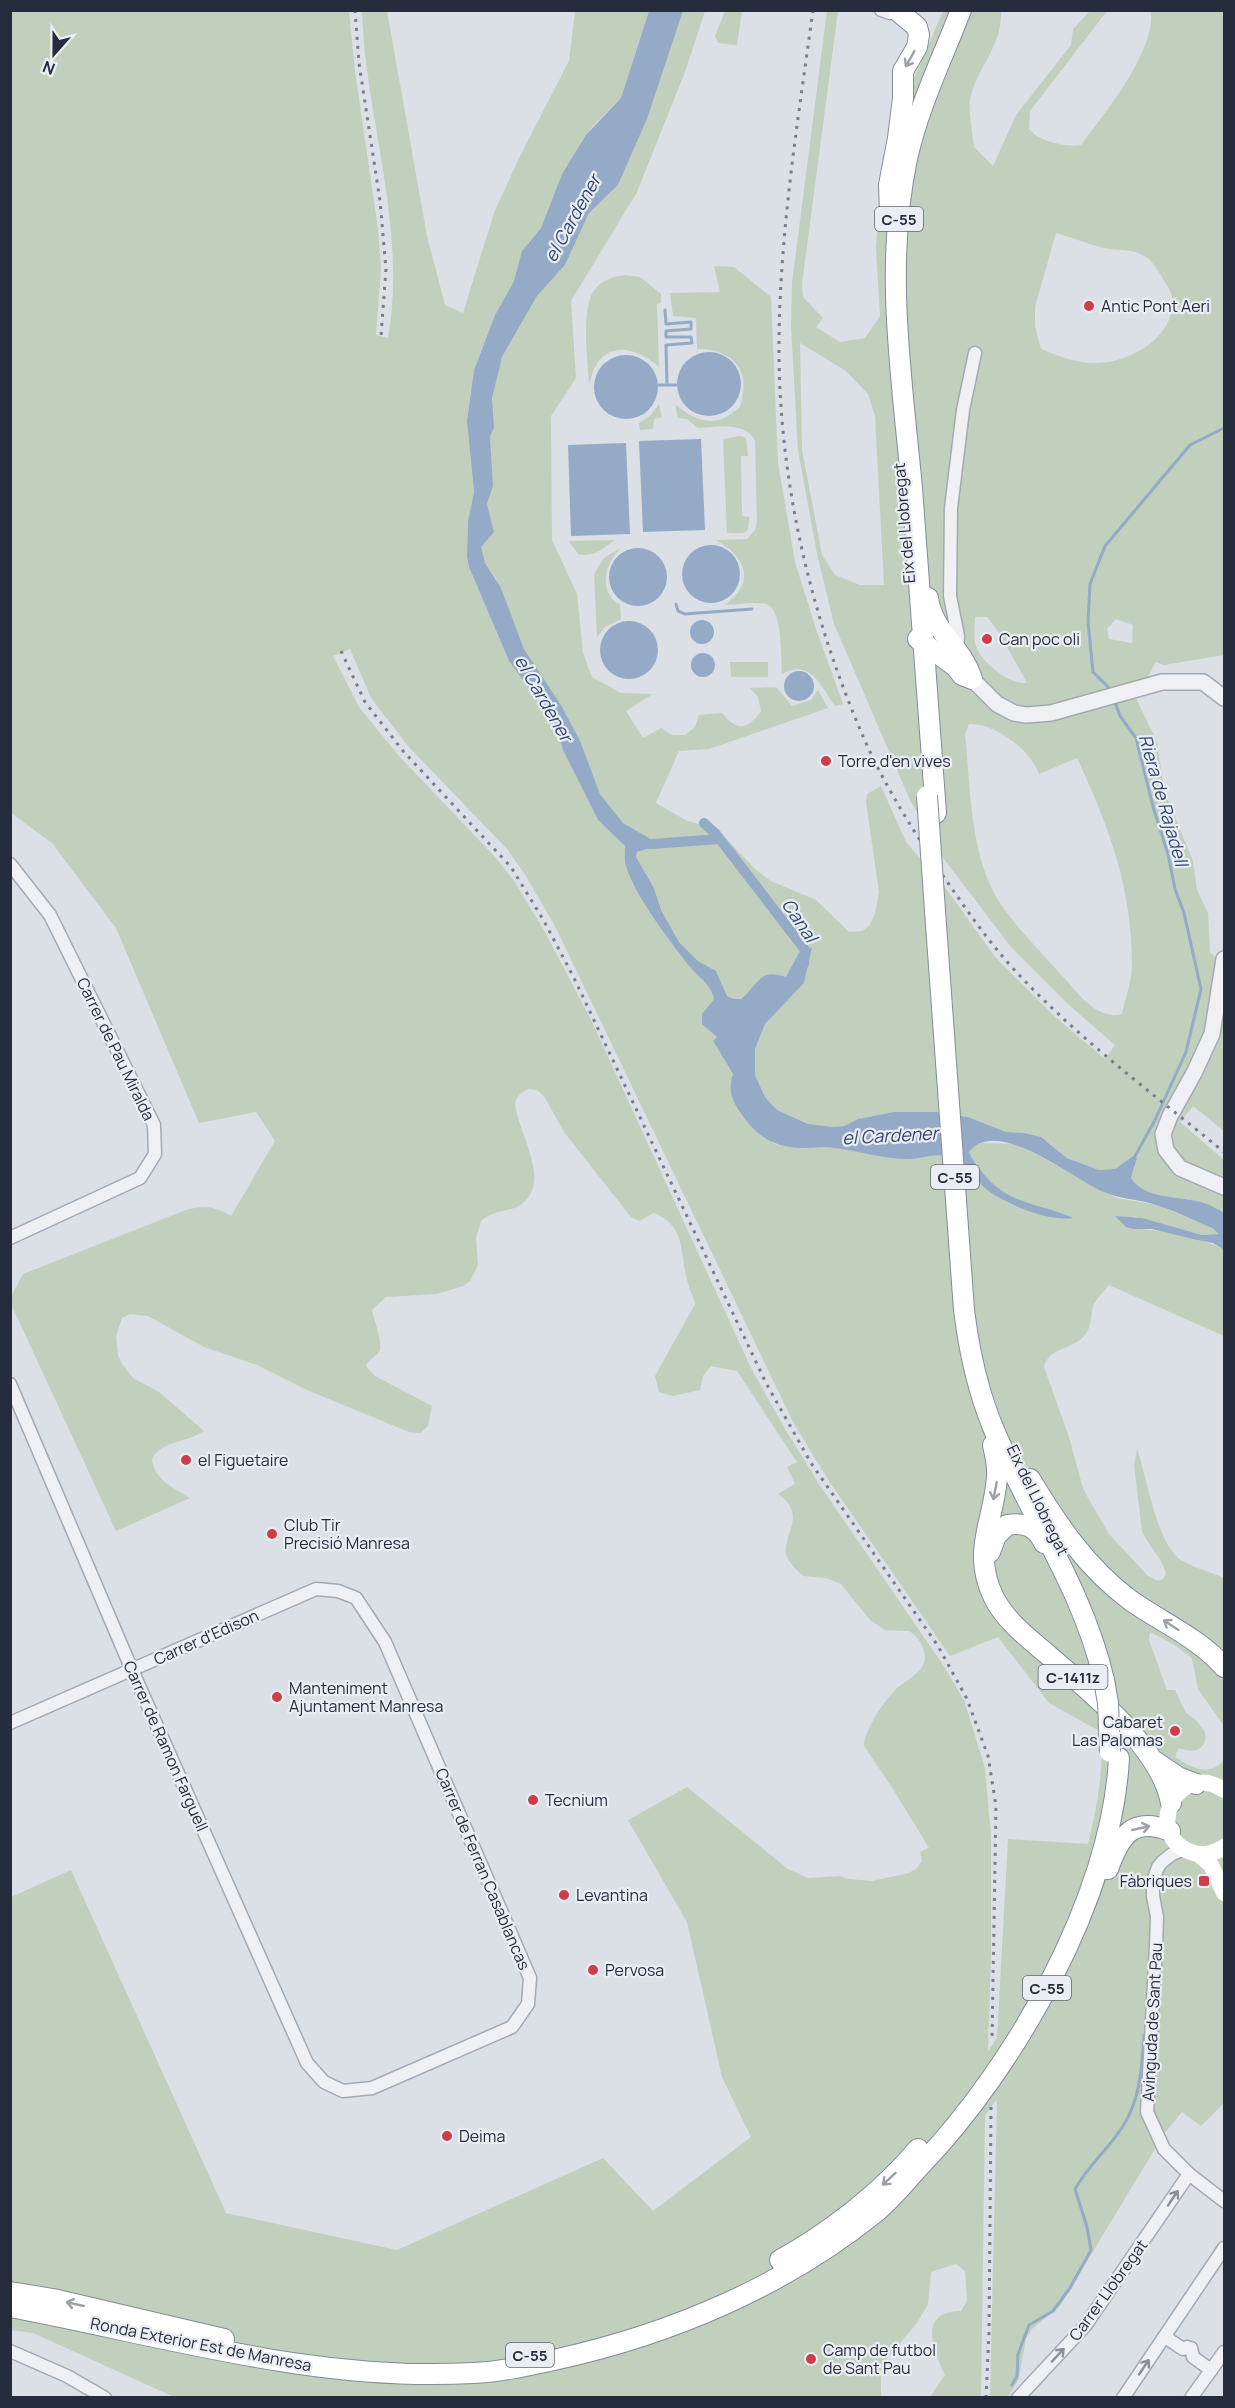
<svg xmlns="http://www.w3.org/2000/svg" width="1235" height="2408" font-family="Manrope,sans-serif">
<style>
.green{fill:#c0d0bc;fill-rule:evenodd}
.water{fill:#95aac7}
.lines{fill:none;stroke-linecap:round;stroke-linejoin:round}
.stream{stroke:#95aac7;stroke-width:3}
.canal{stroke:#95aac7;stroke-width:10}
.minor-casing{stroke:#a4a9b3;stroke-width:15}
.tertiary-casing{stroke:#a4a9b3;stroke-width:18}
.trunk-casing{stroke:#838b9c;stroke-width:22}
.minor{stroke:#eef0f4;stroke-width:12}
.tertiary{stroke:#eef0f4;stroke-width:15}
.secondary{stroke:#fff;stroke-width:16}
.trunk{stroke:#fff;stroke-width:20}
.rail{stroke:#757d8f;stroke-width:3;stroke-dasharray:3 6;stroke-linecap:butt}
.trunk-bridge-casing{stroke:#838b9c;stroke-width:22;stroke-linecap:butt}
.trunk-bridge{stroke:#fff;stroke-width:20}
.oneway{stroke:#9da0a7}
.oneway2{stroke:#8a8e98}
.poi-dot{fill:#ce3e48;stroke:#eaeef4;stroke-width:2}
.labels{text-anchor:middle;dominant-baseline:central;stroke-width:4.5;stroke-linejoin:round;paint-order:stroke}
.shield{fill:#eaeef4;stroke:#606673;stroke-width:1.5}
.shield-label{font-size:15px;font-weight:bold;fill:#252c3c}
.poi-label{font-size:16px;fill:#252c3c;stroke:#eaeef4;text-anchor:start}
.street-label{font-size:16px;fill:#252c3c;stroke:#eaeef4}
.water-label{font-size:18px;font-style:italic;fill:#30476f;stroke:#eaeef4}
</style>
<rect width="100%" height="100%" fill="#dbdfe6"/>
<g class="green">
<path d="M11,11H349L355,71L378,229L381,269L376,335L388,338C404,250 379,158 367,70C364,50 363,30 362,11H387L427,236L445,305L463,313L494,213L519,158L569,61L575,11H649L621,98L592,127L562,174L541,228L528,243L514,281L495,315L474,370L467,421L474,492L468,521L467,557L469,567L509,661L555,724L563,750L598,820L625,846C625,853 624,863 627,869C636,897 671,943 690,967C699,978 711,984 714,999L705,1010L718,1037L713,1041L774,1144C795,1149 814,1145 834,1147C858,1150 882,1159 907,1159C921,1159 934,1153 948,1156C969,1160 977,1183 993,1194C1012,1208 1039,1214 1062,1220C1050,1210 1046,1211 1032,1206C1005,1198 980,1179 969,1152L974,1145L982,1143L1017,1144L1117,1198L1157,1205L1212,1228L1219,1234L1202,1235L1133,1216L1134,1229C1163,1230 1199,1236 1224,1250V1336L1109,1285C1104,1291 1098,1297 1094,1304C1090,1314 1092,1328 1084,1336C1072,1350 1049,1347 1044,1367L1069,1437L1082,1485L1088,1498L1109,1534L1148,1576L1158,1581L1163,1579L1166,1574C1163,1558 1148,1546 1142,1531L1134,1465L1137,1449C1147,1477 1157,1545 1181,1560C1194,1568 1211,1572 1224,1578V1726L1198,1689L1192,1658L1173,1644L1150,1632L1149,1640L1167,1690H1175L1186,1713L1196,1720L1205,1732C1208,1751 1193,1754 1179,1748L1175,1757C1192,1768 1210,1777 1224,1760V2103L1201,2126L1182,2112L1164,2134L1060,2306L1032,2329L1026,2338L1019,2379L1008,2397H990L997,2099L985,2115L981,2397H930L945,2375C932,2349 918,2311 961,2311L967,2301L965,2271L956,2264L931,2272L928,2304L917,2323L881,2366V2397H174L33,2333L11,2330V1897L71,1870L226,2213L397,2250L603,2158L653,2211L751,2137L722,2077L687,1922L628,1820L687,1787L788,1869L808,1878L840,1876L848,1879L872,1881L909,1873L917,1868L922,1861L920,1852L929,1848L893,1789L864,1746C864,1730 885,1700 896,1689C904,1682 920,1674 924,1663C928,1653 919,1636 909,1631L885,1630L870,1620L841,1584L826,1578L804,1576C797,1571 788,1562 786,1554C783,1533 808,1515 778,1494L795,1484L787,1467L797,1462L737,1371L711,1366L703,1376L700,1390L673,1396L659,1392L655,1376L695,1304C694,1297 690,1292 689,1286C679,1257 688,1226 654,1213L639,1221L631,1217L564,1132L544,1096L537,1090L528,1089L520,1094L515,1102C516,1130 552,1179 523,1203C511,1213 497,1208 481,1221L476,1238L478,1265L470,1281L463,1286L437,1294L386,1297L372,1310C373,1317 384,1345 379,1352C375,1358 369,1358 366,1366L375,1376L432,1406L428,1426L420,1433L409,1432L307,1390L257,1365L204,1347L148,1316L130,1314L122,1318L116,1336L118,1355L122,1364L133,1378L159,1392L204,1431C187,1443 162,1440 152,1459C154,1480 174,1488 190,1498L116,1531L11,1304V1297L23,1274L186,1210C204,1205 214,1206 231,1216L275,1141L256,1112L199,1123L116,928L52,843L11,813ZM350,649L371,698L408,746L507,849L524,873L554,924L794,1424L829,1481L950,1656L998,1637L1049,1703L1101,1732C1104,1771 1097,1807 1088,1844L1008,1839L997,2038L988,2051L991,1955V1836L985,1768L964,1700L943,1665L821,1487L785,1429L751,1368L592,1022L545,932L514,881L496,858L399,756L359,707L333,656Z"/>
<path d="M683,11H705L685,72L637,192L571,301L576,378L551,416L552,540L577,594L583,653L592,677L621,693L653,694L626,711L643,738L661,728L672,735H685L695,727L699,715L722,713C738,733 748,729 761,711L758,697L750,688L776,687L792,706L811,700L818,690L828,708L709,749L679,751L656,803L687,821L716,828L756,870L771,881L816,900L849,932L862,931L869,926L875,914L879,892L866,802L867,794L881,786L906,842L947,890L995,957L1055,1017L1105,1059L1115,1045L1070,1006L1011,947L944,859L910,800L834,624L817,554L798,450L791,327L792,283L827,11H838L802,284L803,297L823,318L816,327L840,342L865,338L880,316L876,247L880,199L912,83L943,11H1001C1002,46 980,64 971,95C967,106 973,134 974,147L993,166L1016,115L1071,45L1073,29L1090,11H1107L1030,111L1029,129C1038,141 1067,148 1081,145C1106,112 1155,52 1151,11H1224V655L1164,665L1156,662L1136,698L1157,742L1164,790L1193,861L1197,890L1208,913L1210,953L1224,961V1131L1193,1106L1180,1122L1224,1160V1213C1219,1210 1213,1206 1207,1204C1184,1195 1145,1201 1131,1178L1135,1167L1133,1156L1115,1169L1099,1170L1067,1158L1048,1142L1024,1133L1006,1132L968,1117L937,1112H894L858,1119L844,1126L834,1127L808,1124L777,1110L765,1097L755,1075V1049L765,1024L804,983L812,947L799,954L786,978C759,968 760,983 741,999H734L727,996L716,971L698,961L679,942L664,917L654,888L636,857L637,852L647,849L651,842L649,838L623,823L600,794L561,705L524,649L496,578L485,563L480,547L494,532L487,504L493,486L490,437L494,428L491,409L494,390L502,357L537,296L565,265L589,213L618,185L647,119ZM1056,233C1072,237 1087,244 1104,248C1117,251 1132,248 1144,256C1152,260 1157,269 1162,277C1165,283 1171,290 1172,297C1177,332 1138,358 1108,362C1082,366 1064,358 1041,349L1035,326V307ZM800,343L846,371L868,394L875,416L884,585H860L835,575L822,555L802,450ZM975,617H987L998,631L1027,683C1009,685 981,662 976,646C973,638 975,626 975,617ZM1116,619L1133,625L1132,643L1109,639L1107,629ZM969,724C995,723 1031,750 1039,774L1077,758C1109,827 1132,887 1132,965C1132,981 1125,999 1122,1014C1098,1020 1080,996 1066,980C1045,956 1004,916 991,887C970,841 970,784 965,734Z"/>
<path d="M725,11H742L737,45L718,43L715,36Z"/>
<path d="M714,266L734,267L771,297L778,463L795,562L816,629L843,704L835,706C821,686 810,658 782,674C781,659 783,608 766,604C754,601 736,605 724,605C757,583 746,556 715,540L747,539L755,530L757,522L755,440C744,421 717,427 698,428L687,419L678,418L675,404C691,419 715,429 733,412C736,410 739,409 740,406C742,403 742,396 743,392C748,363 723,348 697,349L696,318L673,316L670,293L720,292Z"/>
<path d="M625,275L640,277L661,294V303L657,304L659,367C642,350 609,339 595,367C592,372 591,379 589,385C588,362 580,304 596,288C604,279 613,277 625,275Z"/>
<path d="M659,404L662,417L654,419L653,429L640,430L639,423L650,416Z"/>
<path d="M740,436L746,438L748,456H741L742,516L749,517C750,537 742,533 727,533L723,439Z"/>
<path d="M615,540C602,549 593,558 578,554L569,541Z"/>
<path d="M621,548C605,563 597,591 620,605L621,619L605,627L597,637L594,574L604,558Z"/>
<path d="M730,662H768V677H731Z"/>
</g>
<g class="water">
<path d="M649,11H683L647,119L618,185L589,213L565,265L537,296L502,357L492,399L494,428L490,437L493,486L487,504L494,532L481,547L485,563L500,586L524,649L561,705L580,741L600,794L623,823L649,838L651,846L647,849L637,852L636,857L654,888L662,912L679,942L698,961L716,971L727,996L734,999H741C760,983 759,968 786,977L799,953L812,947L804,983L765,1024L755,1049V1075L765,1097L777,1110L808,1124L834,1127L844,1126L858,1119L894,1112H937L968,1117L1006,1132L1024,1133L1041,1137L1067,1158L1099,1170L1115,1169L1133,1156L1137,1158L1131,1178C1145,1201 1184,1195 1207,1204C1213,1206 1219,1210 1224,1213V1250L1213,1243L1193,1239L1152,1229H1134L1126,1227L1115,1216L1142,1218L1202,1235L1219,1234L1212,1228C1193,1220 1173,1210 1153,1204C1136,1199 1120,1199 1104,1192C1074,1180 997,1115 969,1152C972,1160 977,1165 982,1172C1009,1206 1037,1202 1073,1218C1050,1222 1003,1204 985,1188C972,1176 966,1160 948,1156C934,1153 921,1159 907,1159C883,1159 859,1151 835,1148C825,1146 814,1148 803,1148C774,1148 756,1136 740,1112C731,1099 728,1089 733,1074L713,1041L717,1037L702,1024V1014L714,999C711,984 699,978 690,967C671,943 636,897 627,869C624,863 625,853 625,846L598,820L563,750L555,724L509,661L469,567L467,557L468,521L474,492L467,421L474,370L495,315L514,281L522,251L541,228L562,174L586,135L621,98Z"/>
<circle cx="709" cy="384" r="32"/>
<circle cx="626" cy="387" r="32"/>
<path d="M701,439L705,530L643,532L639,441Z"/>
<path d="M626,443L630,534L571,536L568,445Z"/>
<circle cx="711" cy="574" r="29"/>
<circle cx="638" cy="577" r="29"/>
<circle cx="702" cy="632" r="12"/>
<circle cx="629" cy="650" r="29"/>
<circle cx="703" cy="665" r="12"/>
<circle cx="799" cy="686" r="15"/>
</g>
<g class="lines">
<g class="stream">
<path d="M665,310L666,324L691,322V329L666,331V337H691L692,343L666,345L667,385"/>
<path d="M659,385H676"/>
<path d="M676,604L678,611L685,614L752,609"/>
<path d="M1111,690L1093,672L1088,622L1090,584L1105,546L1190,445L1224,428"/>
<path d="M1114,699L1120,716L1136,738L1153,807L1168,854L1175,889L1184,913L1201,989L1186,1052L1155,1120L1134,1158"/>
<path d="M1012,2385L1017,2376L1018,2354L1029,2325L1053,2311L1070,2288L1091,2250L1087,2227L1075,2189C1090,2162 1117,2142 1130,2113C1141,2089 1142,2061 1144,2035"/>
</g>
<g class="canal">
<path d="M704,823L716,834L805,950L804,964"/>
<path d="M639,843L652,844L719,839"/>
</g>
<defs>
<g id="minor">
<path d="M881,10L890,13L902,10"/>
<path d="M957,650L958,636L950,596L951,508L963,410L975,353"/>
<path d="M10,864L50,915L154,1125L155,1154L140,1178L10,1238"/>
<path d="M10,1384L132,1670L307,2063L324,2082L343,2091L372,2088L512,2027L528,2004L530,1978L385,1642L356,1598L338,1591L316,1589L10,1723"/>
<path d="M1185,1849L1172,1854L1162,1862L1158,1867L1153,1881V1896L1157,1917L1156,1946L1147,2112L1164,2149L1189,2174L1224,2201"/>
<path d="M1165,2337L1183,2349L1187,2347L1191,2348L1193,2357L1211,2370"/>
<path d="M10,2351L67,2376L105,2398"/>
<path d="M1018,2398L1085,2326L1189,2174"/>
<path d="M1123,2398L1224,2248"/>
<path d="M1191,2398L1224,2352"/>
</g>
<g id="tertiary">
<path d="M972,679L997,704L1014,713L1026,715L1051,713L1162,682H1203L1224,698"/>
<path d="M1224,959L1212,1034L1194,1073L1170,1116L1163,1134L1166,1150L1180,1168L1224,1187"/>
</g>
<g id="trunk">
<path d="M890,214L889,185L898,138L903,98V71L917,47L919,35L917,27L899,12"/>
<path d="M928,598C932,630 961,647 971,676"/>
<path d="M918,639L956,667L962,675L972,679"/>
<path d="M936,813C928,705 921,597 912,488C902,380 884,267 907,159C918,108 942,59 961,10"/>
<path d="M935,911L964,1310C969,1350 977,1388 992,1425C1027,1511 1083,1588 1104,1680"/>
<path d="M993,1445C995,1455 998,1466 997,1477C994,1522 971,1551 994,1598C1006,1621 1027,1637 1047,1654C1089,1691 1161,1747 1171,1803"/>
<path d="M1030,1479C1057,1524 1087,1568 1130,1600C1161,1622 1199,1638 1224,1667"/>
<path d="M990,1552L996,1536L1007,1525C1024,1522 1036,1526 1044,1543"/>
<path d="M1156,1762L1178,1777L1196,1784"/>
<path d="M1108,1869C1120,1836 1132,1816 1170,1831"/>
<path d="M780,2260C829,2233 882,2192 918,2149"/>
<path d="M10,2292L53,2299L224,2339"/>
<path d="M10,2307C164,2336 315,2382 473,2373C501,2372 530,2365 558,2359C671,2334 785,2286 876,2212C893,2198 906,2181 921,2165C1015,2067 1112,1897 1119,1758"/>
</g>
</defs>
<use href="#minor" class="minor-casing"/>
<use href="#tertiary" class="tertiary-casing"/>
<use href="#trunk" class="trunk-casing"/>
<use href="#minor" class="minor"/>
<use href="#tertiary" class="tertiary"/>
<g class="secondary">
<path d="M1224,1790C1176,1758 1141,1838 1194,1853C1205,1856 1215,1853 1224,1847"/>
<path d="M1198,1854L1211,1865L1224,1893"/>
</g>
<use href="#trunk" class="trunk"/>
<g class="rail">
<path d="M355,10L359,63L380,201L386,269L381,336"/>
<path d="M813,10C798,120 780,230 779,341C778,475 809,611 862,734C883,784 916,835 946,880C966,909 986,938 1009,964C1072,1034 1151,1092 1224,1152"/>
<path d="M341,651L365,702L403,751L511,867L544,921L574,978L766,1383L811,1463L938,1646L967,1699L988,1756L996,1806L992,2039"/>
<path d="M986,2398L989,2332L991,2107"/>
</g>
<defs>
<g id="trunk-bridge">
<path d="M927,796L935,911"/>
<path d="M1104,1680L1108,1703L1110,1752"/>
</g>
</defs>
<use href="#trunk-bridge" class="trunk-bridge-casing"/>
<use href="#trunk-bridge" class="trunk-bridge"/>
</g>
<defs><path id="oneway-shaft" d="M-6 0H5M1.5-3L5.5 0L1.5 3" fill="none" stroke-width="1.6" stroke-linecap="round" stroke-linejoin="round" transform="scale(1.5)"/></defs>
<g class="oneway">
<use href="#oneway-shaft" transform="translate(910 59) rotate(119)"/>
<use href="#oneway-shaft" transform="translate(995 1491) rotate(101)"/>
<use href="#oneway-shaft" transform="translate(1171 1625) rotate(-147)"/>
<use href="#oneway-shaft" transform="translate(1141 1828) rotate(-13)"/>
<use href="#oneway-shaft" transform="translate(889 2179) rotate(137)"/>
<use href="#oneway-shaft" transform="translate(75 2304) rotate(-167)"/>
</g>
<g class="oneway2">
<use href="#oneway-shaft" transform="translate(1173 2198) rotate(-56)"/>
<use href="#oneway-shaft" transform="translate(1058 2355) rotate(-47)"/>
<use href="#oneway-shaft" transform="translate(1144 2367) rotate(-56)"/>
</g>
<g class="poi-dot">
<circle cx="1089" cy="306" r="6"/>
<circle cx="987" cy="639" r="6"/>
<circle cx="826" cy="761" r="6"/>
<circle cx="186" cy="1460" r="6"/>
<circle cx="272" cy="1534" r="6"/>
<circle cx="277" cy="1697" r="6"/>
<circle cx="1175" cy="1731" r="6"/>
<circle cx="533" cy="1800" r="6"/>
<rect x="1198" y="1875" width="12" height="12" rx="3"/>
<circle cx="564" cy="1895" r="6"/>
<circle cx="593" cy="1970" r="6"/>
<circle cx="447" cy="2136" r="6"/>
<circle cx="811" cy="2359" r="6"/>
</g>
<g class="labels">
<g class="shield">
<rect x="875" y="207" width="48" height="24" rx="4.5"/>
<rect x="931" y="1165" width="48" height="24" rx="4.5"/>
<rect x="1038.5" y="1665" width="69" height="24" rx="4.5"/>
<rect x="1023" y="1976" width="48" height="24" rx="4.5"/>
<rect x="506" y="2343" width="48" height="24" rx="4.5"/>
</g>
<g class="shield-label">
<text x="899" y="219">C-55</text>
<text x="955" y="1177">C-55</text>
<text x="1073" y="1677">C-1411z</text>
<text x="1047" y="1988">C-55</text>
<text x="530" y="2355">C-55</text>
</g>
<g class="poi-label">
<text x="1101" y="306">Antic Pont Aeri</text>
<text x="999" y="639">Can poc oli</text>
<text x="838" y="761">Torre d'en vives</text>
<text x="198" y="1460">el Figuetaire</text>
<text x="284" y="1525">Club Tir<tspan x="284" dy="18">Precisió Manresa</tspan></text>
<text x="289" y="1688">Manteniment<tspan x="289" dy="18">Ajuntament Manresa</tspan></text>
<text x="1163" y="1722" text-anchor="end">Cabaret<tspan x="1163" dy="18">Las Palomas</tspan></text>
<text x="545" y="1800">Tecnium</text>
<text x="1192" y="1881" text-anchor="end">Fàbriques</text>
<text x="576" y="1895">Levantina</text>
<text x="605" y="1970">Pervosa</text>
<text x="459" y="2136">Deima</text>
<text x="823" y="2350">Camp de futbol<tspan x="823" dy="18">de Sant Pau</tspan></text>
</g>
<g class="street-label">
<text transform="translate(904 523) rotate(-95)">Eix del Llobregat</text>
<text transform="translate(116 1049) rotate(64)">Carrer de Pau Miralda</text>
<text transform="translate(1038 1500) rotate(64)">Eix del Llobregat</text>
<text transform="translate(206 1637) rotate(-24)">Carrer d'Edison</text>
<text transform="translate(166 1746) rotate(66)">Carrer de Ramon Farguell</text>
<text transform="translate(483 1869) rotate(67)">Carrer de Ferran Casablancas</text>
<text transform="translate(1152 2022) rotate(-87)">Avinguda de Sant Pau</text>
<text transform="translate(1108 2290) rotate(-54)">Carrer Llobregat</text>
<text transform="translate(201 2344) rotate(11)">Ronda Exterior Est de Manresa</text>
</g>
<g class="water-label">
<text transform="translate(572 218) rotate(-61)">el Cardener</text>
<text transform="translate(544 698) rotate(60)">el Cardener</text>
<text transform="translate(1164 800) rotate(74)">Riera de Rajadell</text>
<text transform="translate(800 920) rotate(56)">Canal</text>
<text transform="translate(890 1135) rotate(-3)">el Cardener</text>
</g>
</g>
<rect width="1235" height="2408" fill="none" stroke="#252c3c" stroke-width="24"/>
<g transform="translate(54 54) rotate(201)" stroke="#eaeef4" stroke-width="4.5" paint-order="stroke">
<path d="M0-4.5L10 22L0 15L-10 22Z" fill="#252c3c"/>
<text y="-9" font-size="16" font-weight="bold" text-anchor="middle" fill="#252c3c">N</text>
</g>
</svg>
